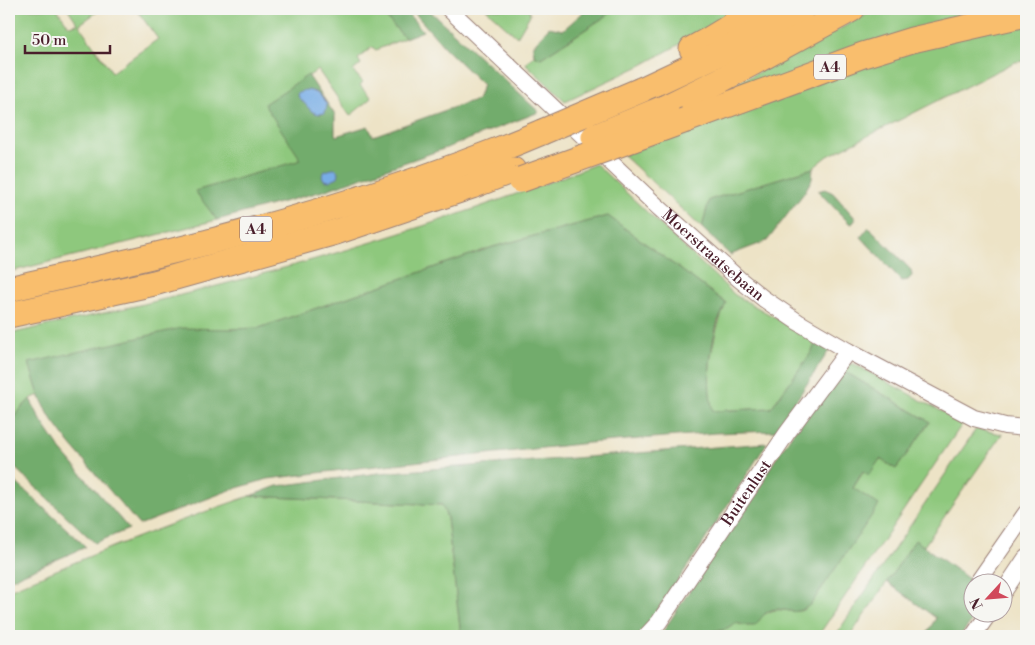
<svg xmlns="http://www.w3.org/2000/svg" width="1035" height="645" font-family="'Libre Bodoni',serif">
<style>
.green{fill:#8ec87d;stroke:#6c7454}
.forest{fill:#72ac6c;stroke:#5e664c;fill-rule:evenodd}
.water{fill:#78ade6;stroke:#616688}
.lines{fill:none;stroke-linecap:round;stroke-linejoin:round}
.minor-casing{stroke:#9c8178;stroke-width:18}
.highway-casing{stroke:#9c8178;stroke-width:27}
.minor{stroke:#fff;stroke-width:16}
.highway{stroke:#f9be6d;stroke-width:25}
.highway-bridge-casing{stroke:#9c8178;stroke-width:27;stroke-linecap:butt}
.highway-bridge{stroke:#f9be6d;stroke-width:25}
.labels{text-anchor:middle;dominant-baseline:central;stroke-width:4;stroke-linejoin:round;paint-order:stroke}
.shield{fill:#f6f6f2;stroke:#7e6067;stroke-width:1}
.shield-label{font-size:15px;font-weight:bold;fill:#4a1f2b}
.street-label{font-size:16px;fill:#4a1f2b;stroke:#f6f6f2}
</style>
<rect width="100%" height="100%" fill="#f6f6f2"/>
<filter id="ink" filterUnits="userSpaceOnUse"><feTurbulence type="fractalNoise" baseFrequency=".02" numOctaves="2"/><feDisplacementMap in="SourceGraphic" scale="10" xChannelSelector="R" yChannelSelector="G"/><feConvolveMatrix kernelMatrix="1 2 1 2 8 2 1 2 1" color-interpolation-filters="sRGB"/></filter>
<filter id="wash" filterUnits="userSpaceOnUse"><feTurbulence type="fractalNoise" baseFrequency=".0096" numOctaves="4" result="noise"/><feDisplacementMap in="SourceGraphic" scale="20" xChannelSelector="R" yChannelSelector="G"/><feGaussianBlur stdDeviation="1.12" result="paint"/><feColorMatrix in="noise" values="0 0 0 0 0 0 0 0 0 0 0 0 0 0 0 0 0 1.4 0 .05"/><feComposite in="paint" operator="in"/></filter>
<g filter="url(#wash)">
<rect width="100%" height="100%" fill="#ede3c6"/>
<g class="green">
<path d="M9,9H57L69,26L78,24L68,9H101L79,25L112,72L158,39L136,9H378L405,38L376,50L372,47L358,59L361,64L353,71L363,82L360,85L371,98L350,116L318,70L265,104L302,160L196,191L217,220L9,272Z"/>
<path d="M486,9H529L530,15L517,37Z"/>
<path d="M617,9H737L709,28L642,65L565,101L526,64L528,61L534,55L541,58Z"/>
<path d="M877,9H1026L646,132Z"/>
<path d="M1026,20V61L1015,62L828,156L813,168L709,200L702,228L623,155L857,64Z"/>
<path d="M596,164L735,295L817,341L811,353L771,408L712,411C705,375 712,337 726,303L608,216L493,247L259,328L231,329L29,363L39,395L30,399L9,422V334C71,320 135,307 197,291C332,257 466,215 596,164Z"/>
<path d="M845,364H854L963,423L818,636H709L713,631L724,630L735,623L748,626C755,621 768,610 776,610C786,609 792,613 804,610L878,505L853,488L864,471L880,459L896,469L930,422L847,373H832Z"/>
<path d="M976,429L1002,434L924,546L915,541L850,636H835Z"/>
<path d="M250,496L442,505L447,518L461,636H9V590C88,556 168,524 250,496Z"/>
</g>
<g class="forest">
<path d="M378,9H404L423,31L405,38Z"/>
<path d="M411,9H428L539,112L449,147L323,191L217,220L195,191L301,160L264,104L308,75L335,115V134L336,136L368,126L373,136L477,99L483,85L445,48ZM314,91L318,93L325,101L321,114C312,113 308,108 303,101Z"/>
<path d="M587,9H617L541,58L534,55L533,46L549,27L563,30Z"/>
<path d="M813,168L812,179L804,193L767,241L730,255L702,228L709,200Z"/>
<path d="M825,189L833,193L856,219L852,224L849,223L818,191Z"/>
<path d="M608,216L726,303C724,309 721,315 718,321C710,348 706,384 713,411L771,408L811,353L817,341L830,349L776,431L716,433L589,443L367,467L268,479L230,490L139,525L70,444L50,417L39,395L29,363L181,328L231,329L259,328L493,247Z"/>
<path d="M869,227L911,270L912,276L908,280L902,281L861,237Z"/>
<path d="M832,373H847L930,422L896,469L880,459L869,475L863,471L853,488L879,505L811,604C792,620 785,604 769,611C763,614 759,621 755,626H748L735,623L724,630L713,631L709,636H660Z"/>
<path d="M30,399L42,422L61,450L129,529L95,543L14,467V463L9,457V422Z"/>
<path d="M767,443L700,548L640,636H461L447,518L442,505L250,496L277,486L379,473Z"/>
<path d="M9,476L81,542L86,547L9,580Z"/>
<path d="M915,540L973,582L969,589L972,592V612L978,613L960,636H925L936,618L887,582Z"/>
</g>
<g class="water">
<path d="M306,90C317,91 322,96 327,105L325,113C309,117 309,104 298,98L297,94L299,92Z"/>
<path d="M332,169H336L339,173L338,177L329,181L324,180L322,176L325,171Z"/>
</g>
</g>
<g filter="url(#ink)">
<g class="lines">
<defs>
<g id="minor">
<path id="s1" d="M449,9L657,206L739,279L764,299L798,322L848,351L974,418L1005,426L1026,428"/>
<path d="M978,582L1026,513"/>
<path d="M1002,594L1026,558"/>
<path id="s2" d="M646,636L659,622L787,433L848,351"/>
<path d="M973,636L990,612"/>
</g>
<g id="highway">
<path d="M692,49C715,37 735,24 755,9"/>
<path d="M641,90L722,52L802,9"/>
<path d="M666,107L721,80L852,9"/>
<path d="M686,120L863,55L912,40L1026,14"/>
<path d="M9,289C76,273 145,259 212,241C324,212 436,177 542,132"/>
<path d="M9,315L154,283L336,232L472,186L513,170"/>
</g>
</defs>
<use href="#minor" class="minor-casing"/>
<use href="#highway" class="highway-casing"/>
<use href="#minor" class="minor"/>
<use href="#highway" class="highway"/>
<defs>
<g id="highway-bridge">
<path d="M542,132L641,90"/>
<path d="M594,137L666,107"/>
<path d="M520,180L686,120"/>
</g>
</defs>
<use href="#highway-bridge" class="highway-bridge-casing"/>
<use href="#highway-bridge" class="highway-bridge"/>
</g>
</g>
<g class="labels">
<g class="shield">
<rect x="814" y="54.5" width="32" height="25" rx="4"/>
<rect x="240" y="216.5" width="32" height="25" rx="4"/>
</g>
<g class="shield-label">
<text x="830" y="67">A4</text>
<text x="256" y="229">A4</text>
</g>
<g class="street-label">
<text stroke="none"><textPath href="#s1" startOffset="361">Moerstraatsebaan</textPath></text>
<text stroke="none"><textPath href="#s2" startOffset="175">Buitenlust</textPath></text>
</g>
</g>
<rect width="1035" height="645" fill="none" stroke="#f6f6f2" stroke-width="30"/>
<g transform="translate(988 598) rotate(244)"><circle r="24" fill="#f6f6f2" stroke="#b1a0a2"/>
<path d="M0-4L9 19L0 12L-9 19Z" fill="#d1495b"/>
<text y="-8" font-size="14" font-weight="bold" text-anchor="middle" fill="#4a1f2b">N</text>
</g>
<path d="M25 45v8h85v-8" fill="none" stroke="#4a1f2b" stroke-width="2.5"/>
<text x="32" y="45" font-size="15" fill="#4a1f2b" stroke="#f6f6f2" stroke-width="4" paint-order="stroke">50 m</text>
</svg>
